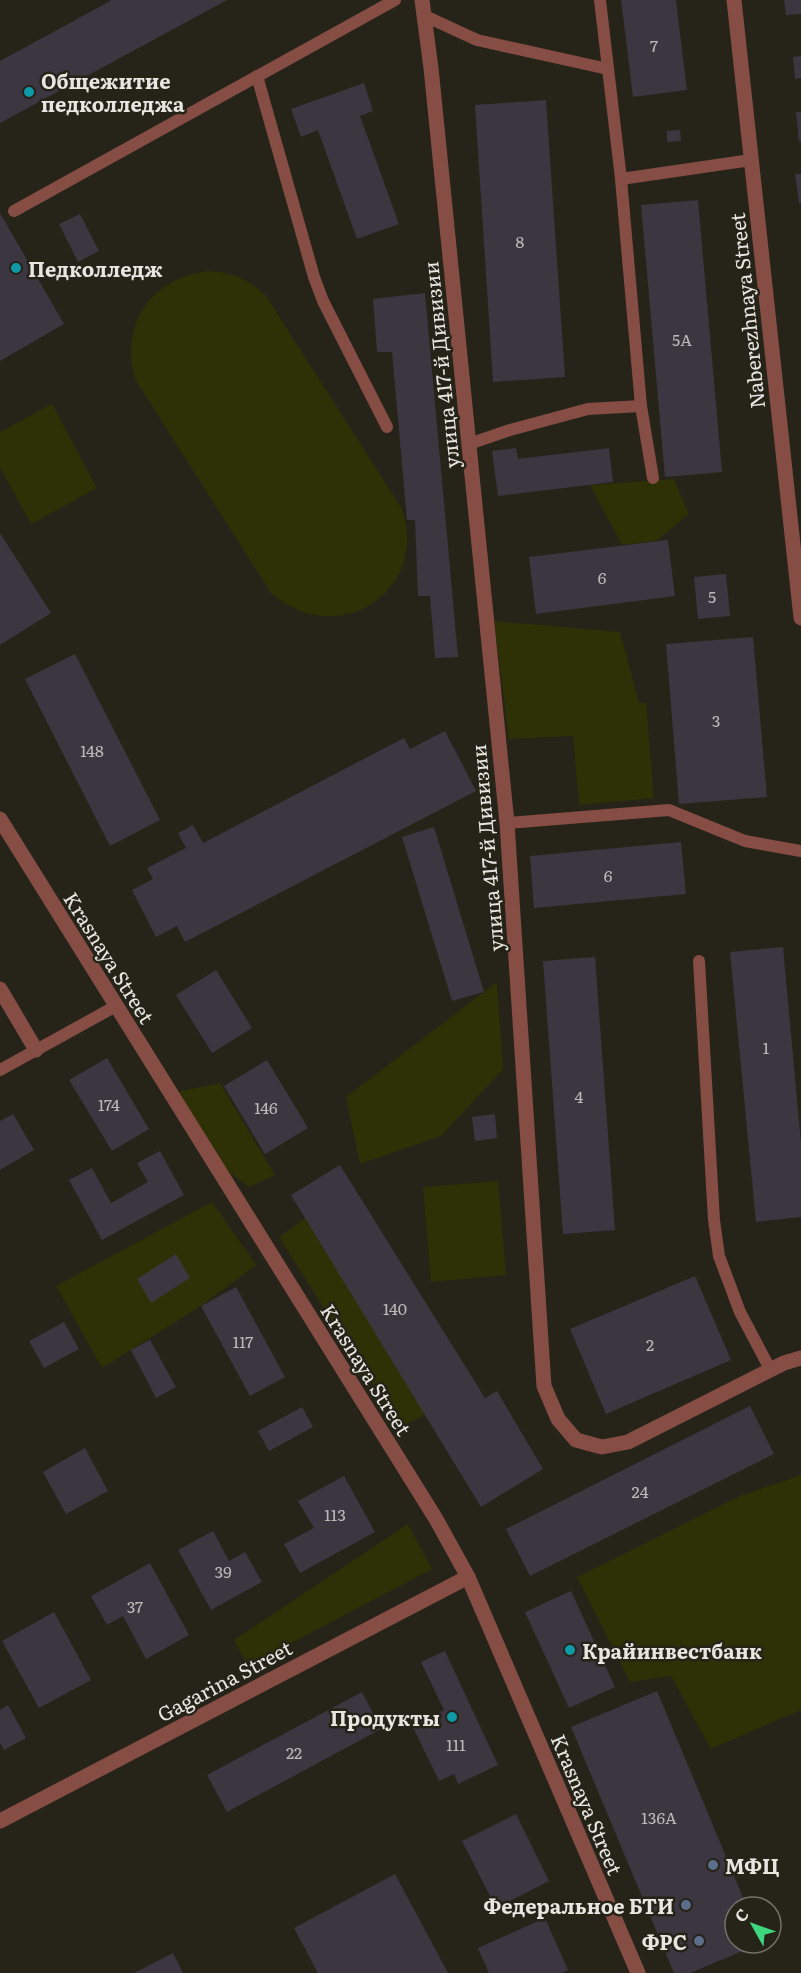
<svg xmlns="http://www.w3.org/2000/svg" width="801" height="1973" font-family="Literata,serif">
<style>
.green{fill:#2e3005}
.building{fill:#3c3640}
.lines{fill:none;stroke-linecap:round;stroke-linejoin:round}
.service{stroke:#854d44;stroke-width:12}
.pedestrian{stroke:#854d44;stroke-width:15}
.minor{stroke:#854d44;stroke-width:15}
.tertiary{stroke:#854d44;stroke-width:15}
.culture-dot{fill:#0f9aa8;stroke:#262319;stroke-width:2}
.service-dot{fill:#5c6f8a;stroke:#262319;stroke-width:2}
.labels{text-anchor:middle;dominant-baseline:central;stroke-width:5;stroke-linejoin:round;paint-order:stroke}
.number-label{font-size:16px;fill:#bdbab8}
.poi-label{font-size:20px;font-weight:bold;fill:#e8e6e0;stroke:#262319;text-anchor:start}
.street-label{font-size:20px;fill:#e8e6e0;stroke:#262319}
</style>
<rect width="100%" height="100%" fill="#262319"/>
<g class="green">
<path d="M208,271C231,272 249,279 266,296L402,509C430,592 336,651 271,593L135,379C119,324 151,278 208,271Z"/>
<path d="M52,404L97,488L31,524L0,467V432Z"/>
<path d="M674,479L689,514L656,541L622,545L590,485Z"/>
<path d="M494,621L620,632L639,703H646L654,798L579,805L573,736L509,739Z"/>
<path d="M497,982L503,1069L441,1136L360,1164L346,1097Z"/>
<path d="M220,1083L275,1175L249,1187L226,1170L177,1092Z"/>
<path d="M498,1181L506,1275L431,1282L423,1187Z"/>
<path d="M212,1202L256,1265L201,1306L102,1368L56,1286Z"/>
<path d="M305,1218L426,1414L400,1428L279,1237Z"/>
<path d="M801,1475V1710L711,1749L671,1676L630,1682L577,1577L740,1496Z"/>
<path d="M408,1524L432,1569L248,1666L234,1640Z"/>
</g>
<g class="building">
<path d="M112,0H227L0,123V61Z"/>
<path d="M621,0H676L687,90L633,97Z"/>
<path d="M784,0H801V14L786,15Z"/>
<path d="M801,56V78L795,79L793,57Z"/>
<path d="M364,83L373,111L360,116L399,224L357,239L318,130L301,137L291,109Z"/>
<path d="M546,100L565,377L493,382L475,105Z"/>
<path d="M796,112H801V141L799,142Z"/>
<path d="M680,130L681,141L667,142V131Z"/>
<path d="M795,174H801V203H799Z"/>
<path d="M698,200L722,472L665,477L641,205Z"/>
<path d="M0,213L64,324L0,361Z"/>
<path d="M80,214L99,251L78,262L59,224Z"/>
<path d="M425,293L458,657L435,658L430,596H418L415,520H407L392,352H377L373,299Z"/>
<path d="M516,448L518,459L609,448L613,482L498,496L492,451Z"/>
<path d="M0,533L51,613L0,645Z"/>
<path d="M668,540L675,596L536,614L529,557Z"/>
<path d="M726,574L730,616L698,619L694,577Z"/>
<path d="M753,637L767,797L679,804L666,644Z"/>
<path d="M75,654L160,820L110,846L25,679Z"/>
<path d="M445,731L476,791L185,942L177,926L156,937L132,890L153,879L147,868L186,848L178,833L193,825L203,843L404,738L410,749Z"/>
<path d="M434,827L484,992L452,1001L402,837Z"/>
<path d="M681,842L686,894L534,908L530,856Z"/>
<path d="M783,947L801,1143V1217L756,1222L730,952Z"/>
<path d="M595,957L615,1230L563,1234L543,961Z"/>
<path d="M216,970L252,1028L212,1053L176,995Z"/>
<path d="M107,1058L149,1129L112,1151L69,1080Z"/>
<path d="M267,1060L308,1128L265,1154L224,1086Z"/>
<path d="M13,1114L34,1150L0,1170V1121Z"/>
<path d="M495,1114L497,1138L475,1141L472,1117Z"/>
<path d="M160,1151L184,1195L102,1240L69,1180L92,1168L111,1203L148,1182L137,1163Z"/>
<path d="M340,1165L485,1398L497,1391L543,1469L481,1507L291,1195Z"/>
<path d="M176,1254L190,1278L151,1303L137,1279Z"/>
<path d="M695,1276L731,1360L606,1414L570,1329Z"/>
<path d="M236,1287L285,1377L250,1396L201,1306Z"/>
<path d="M64,1322L79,1349L44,1368L29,1341Z"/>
<path d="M150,1340L176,1387L156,1398L131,1350Z"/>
<path d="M750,1406L774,1454L530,1576L506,1529Z"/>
<path d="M302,1407L313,1427L269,1451L258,1431Z"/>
<path d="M85,1448L108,1491L66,1514L43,1472Z"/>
<path d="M344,1476L375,1532L300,1573L284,1544L314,1528L298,1501Z"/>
<path d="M213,1531L229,1561L245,1552L262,1582L211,1610L178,1550Z"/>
<path d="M150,1563L189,1635L146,1659L123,1616L107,1625L91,1596Z"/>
<path d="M571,1591L615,1687L569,1708L525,1612Z"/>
<path d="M54,1612L91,1680L39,1708L2,1641Z"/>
<path d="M445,1651L498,1765L458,1784L454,1774L439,1781L412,1725L444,1710L421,1662Z"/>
<path d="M657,1691L747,1907H735V1943H762L690,1973H674L571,1727Z"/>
<path d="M362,1692L381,1729L227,1812L207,1775Z"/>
<path d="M8,1705L26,1738L4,1750L0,1743V1710Z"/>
<path d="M516,1814L549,1881L496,1908L462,1841Z"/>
<path d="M395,1874L448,1973H318L294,1928Z"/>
<path d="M545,1918L568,1970L561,1973H489L478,1948Z"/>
<path d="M173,1953L183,1973H134Z"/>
</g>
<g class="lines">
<g class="service">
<path d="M600,0L621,179L641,406L653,478"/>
<path d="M425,16L477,40L608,69"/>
<path d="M257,76L314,277L323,301L387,427"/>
<path d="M621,179L751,160"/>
<path d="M14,211L395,0"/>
<path d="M469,444L510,430L588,409L641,406"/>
<path d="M507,823L669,810L745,841L801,851"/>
<path d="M699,961L714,1220L719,1256L740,1312L770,1369"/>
<path d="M0,1070L116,1006"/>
</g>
<path class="pedestrian" d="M0,989L36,1050"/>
<g class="minor">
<path d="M422,0L431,68L507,823L544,1386L558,1419L576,1440L602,1447L628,1442L784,1363L801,1358"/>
<path d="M0,819L436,1519L468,1577L638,1973"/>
<path d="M0,1821L468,1577"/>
</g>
<path class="tertiary" d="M734,0L801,618"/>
</g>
<g class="culture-dot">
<circle cx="29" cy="92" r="6"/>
<circle cx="16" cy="268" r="6"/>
<circle cx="570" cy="1650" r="6"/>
<circle cx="452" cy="1717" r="6"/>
</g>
<g class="service-dot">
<circle cx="713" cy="1865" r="6"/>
<circle cx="686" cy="1905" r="6"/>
<circle cx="699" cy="1941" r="6"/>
</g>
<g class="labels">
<g class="number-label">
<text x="654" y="45">7</text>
<text x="520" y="241">8</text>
<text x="682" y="339">5А</text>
<text x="602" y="577">6</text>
<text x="712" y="596">5</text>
<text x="716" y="720">3</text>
<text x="92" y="750">148</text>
<text x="608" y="875">6</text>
<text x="766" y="1047">1</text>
<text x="579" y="1096">4</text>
<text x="109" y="1104">174</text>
<text x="266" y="1107">146</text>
<text x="395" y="1308">140</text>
<text x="243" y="1341">117</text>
<text x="650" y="1344">2</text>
<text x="640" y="1491">24</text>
<text x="335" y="1514">113</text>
<text x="223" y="1571">39</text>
<text x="135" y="1606">37</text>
<text x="456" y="1744">111</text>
<text x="294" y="1752">22</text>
<text x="659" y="1817">136А</text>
</g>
<g class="poi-label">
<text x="41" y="80">Общежитие<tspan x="41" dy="23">педколледжа</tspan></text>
<text x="28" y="268">Педколледж</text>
<text x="582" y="1650">Крайинвестбанк</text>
<text x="440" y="1717" text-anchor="end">Продукты</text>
<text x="725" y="1865">МФЦ</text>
<text x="674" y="1905" text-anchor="end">Федеральное БТИ</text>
<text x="687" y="1941" text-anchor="end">ФРС</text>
</g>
<g class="street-label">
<text transform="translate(746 311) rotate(-96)">Naberezhnaya Street</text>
<text transform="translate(440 365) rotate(-96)">улица 417-й Дивизии</text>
<text transform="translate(486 848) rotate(-95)">улица 417-й Дивизии</text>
<text transform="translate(110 957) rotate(58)">Krasnaya Street</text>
<text transform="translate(367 1369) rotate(58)">Krasnaya Street</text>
<text transform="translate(224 1680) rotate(-28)">Gagarina Street</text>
<text transform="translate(588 1804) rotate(67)">Krasnaya Street</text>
</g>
</g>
<g transform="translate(753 1925) rotate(310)"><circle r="28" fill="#262319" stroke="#747169" stroke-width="1.5"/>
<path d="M0-4.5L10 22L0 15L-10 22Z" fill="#3ed77d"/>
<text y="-9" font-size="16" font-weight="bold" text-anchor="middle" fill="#e8e6e0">С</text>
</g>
</svg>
